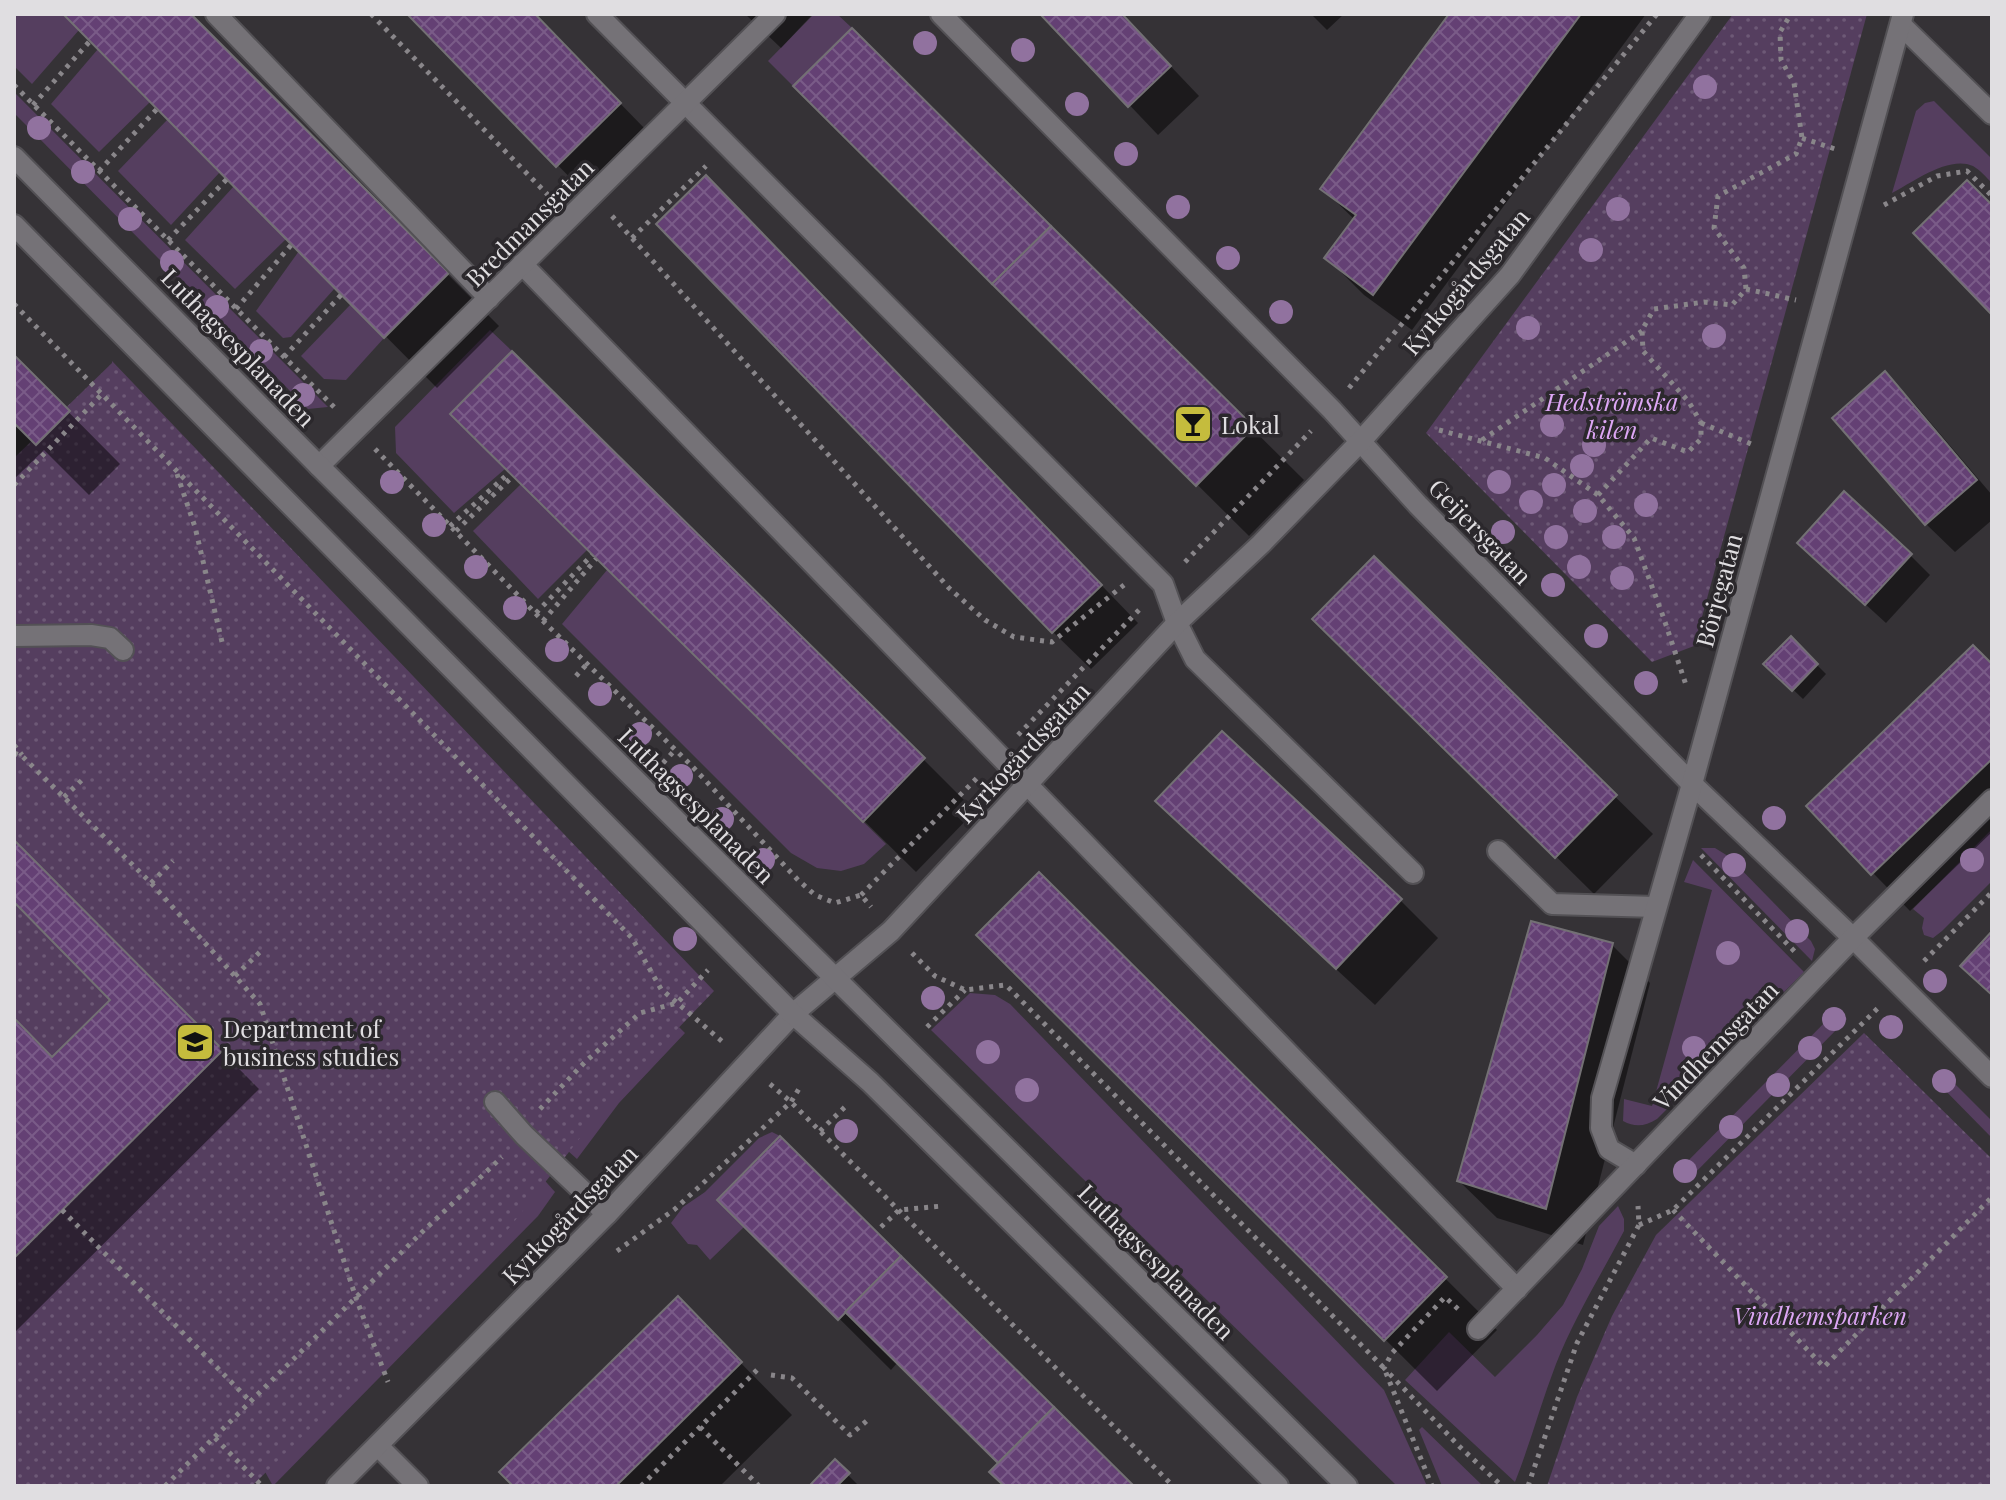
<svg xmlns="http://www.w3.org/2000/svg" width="2006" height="1500" font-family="'Playfair Display',serif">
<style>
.grass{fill:#553e5f}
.park{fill:url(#park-dots)}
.shadow{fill:#0007}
.building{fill:url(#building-cross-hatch);stroke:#737074;stroke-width:2}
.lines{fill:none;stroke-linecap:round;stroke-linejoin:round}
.service-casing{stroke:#535155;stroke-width:24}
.minor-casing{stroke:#535155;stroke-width:24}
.tertiary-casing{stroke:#535155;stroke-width:24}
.secondary-casing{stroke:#535155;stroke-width:24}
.path{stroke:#89868a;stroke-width:5;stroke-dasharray:4 6;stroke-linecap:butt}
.service{stroke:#757277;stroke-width:20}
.minor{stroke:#757277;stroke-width:20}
.tertiary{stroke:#757277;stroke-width:20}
.secondary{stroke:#757277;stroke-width:20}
.tree{fill:#91729f}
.labels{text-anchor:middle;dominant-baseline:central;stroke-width:7;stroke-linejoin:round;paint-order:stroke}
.street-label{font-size:24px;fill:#e0dee1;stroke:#2b282c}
.park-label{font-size:24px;font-style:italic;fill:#dda7f5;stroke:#2b282c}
.poi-label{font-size:24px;fill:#e0dee1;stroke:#2b282c;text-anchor:start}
</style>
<defs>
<pattern id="park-dots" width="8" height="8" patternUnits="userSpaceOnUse" patternTransform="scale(2)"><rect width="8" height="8" fill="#553e5f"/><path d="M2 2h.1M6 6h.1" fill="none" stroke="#6d5976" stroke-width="1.8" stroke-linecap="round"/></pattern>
<pattern id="building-cross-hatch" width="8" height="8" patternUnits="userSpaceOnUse" patternTransform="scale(2)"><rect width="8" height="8" fill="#644074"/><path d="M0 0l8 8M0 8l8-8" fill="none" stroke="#7a5b88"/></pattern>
</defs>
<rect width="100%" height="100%" fill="#353236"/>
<g class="grass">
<path d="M14,14H63L79,30L32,84L14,66Z"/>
<path d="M814,14H837L852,28L793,86L768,61Z"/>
<path d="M98,49L151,101L99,152L51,104Z"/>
<path d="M14,92L328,407L308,409L14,113Z"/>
<path d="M1934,101L1992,159V183C1986,177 1980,170 1973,166C1949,155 1913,182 1892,193L1916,111L1925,103Z"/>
<path d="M168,119L220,172L171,225L118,171Z"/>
<path d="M234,186L286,239L235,289L185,240Z"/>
<path d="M299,251L335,288L291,337L283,338L256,311Z"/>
<path d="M351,304L384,338L346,380L324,379L301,356Z"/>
<path d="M490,330L512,351L450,414L505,469L454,513L396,453L395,427Z"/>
<path d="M521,484L587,550L538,599L473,531Z"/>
<path d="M607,570L886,844L864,864L841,871L817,868L791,853L562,624Z"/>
<path d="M1992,829V881L1942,931L1933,938L1924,935L1922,928L1924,918L1913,909Z"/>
<path d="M1701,848H1715L1728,856L1811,941L1815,949L1812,961Z"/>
<path d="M1693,860L1804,972L1657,1119C1645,1126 1636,1128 1623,1121L1624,1099L1652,1106L1712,890L1684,882Z"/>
<path d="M970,993L995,995L1010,1004L1384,1390L1427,1486H1397L931,1030Z"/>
<path d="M1837,1010L1847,1019L1687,1181L1678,1171Z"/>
<path d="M674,1022L685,1033L619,1103L577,1159L549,1134Z"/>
<path d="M1942,1071L1992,1121V1138L1934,1079Z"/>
<path d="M772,1132L780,1136L717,1200L744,1227L710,1260L697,1245L688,1244L671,1223L683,1207L705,1192L759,1138Z"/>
<path d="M523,1156L555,1192L538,1216L273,1486L259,1461Z"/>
<path d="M1618,1206L1624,1219V1231C1601,1275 1574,1318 1556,1364C1541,1403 1530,1444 1515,1482L1405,1380L1449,1332L1495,1377L1537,1335L1563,1305L1582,1269L1599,1226Z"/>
<path d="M1422,1427L1483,1486H1442L1419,1430Z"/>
</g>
<g class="park">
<path d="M1733,14H1867L1694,646L1652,662L1426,433Z"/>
<path d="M112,361L714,991L613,1096L491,1251L252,1486H14V458L112,363Z"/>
<path d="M1864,1033L1992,1159V1486H1547L1577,1397L1612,1316L1656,1235Z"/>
</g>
<g class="shadow">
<path d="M66,14H189L499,326L437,388Z"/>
<path d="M410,14H533L649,133L586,194Z"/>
<path d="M745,14H813L781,48Z"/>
<path d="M1043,14H1121L1199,96L1158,135Z"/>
<path d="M1311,14H1344L1327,30Z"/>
<path d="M1452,14H1646L1412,330L1364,295L1327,258L1355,220L1323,189Z"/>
<path d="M852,31L1304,480L1249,536L796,86Z"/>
<path d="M743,215L1138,623L1091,669L1053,632Z"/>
<path d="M14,357L120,464L89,495L44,450L14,479Z"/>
<path d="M1885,373L1913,402L1992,495V520L1955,552L1926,524Z"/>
<path d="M504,466L924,760L975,811L916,872Z"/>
<path d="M1910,555L1930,575L1886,623L1819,562Z"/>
<path d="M1374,559L1653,834L1594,894L1315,619Z"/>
<path d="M1791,639L1826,674L1803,699L1766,664Z"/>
<path d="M1992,666V832L1910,911L1808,806Z"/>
<path d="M1158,801L1400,900L1438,938L1375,1005L1195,839Z"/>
<path d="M14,842L259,1089L14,1333V1020L52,1059L113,1000L16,902L14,904Z"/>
<path d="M1039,874L1497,1330L1437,1391L979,935Z"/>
<path d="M1612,945L1650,983L1583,1245L1497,1218L1459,1181Z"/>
<path d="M720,1200L1131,1486H1006L1000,1464L898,1362L891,1370Z"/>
<path d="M729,1351L792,1415L720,1486H515Z"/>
<path d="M835,1462L857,1484L855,1486H816Z"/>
</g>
<g class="building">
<path d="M63,14H191L449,273L384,338Z"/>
<path d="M407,14H535L621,103L556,167Z"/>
<path d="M1040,14H1122L1171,66L1128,107Z"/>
<path d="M1449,14H1581L1373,295L1324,258L1356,215L1320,189Z"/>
<path d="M852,28L1051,226L992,284L793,86Z"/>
<path d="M706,175L1102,585L1052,633L656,224Z"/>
<path d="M1967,180L1992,205V315L1913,233Z"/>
<path d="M1051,226L1254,427L1196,486L992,284Z"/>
<path d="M512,351L925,758L863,822L450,414Z"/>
<path d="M14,355L70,411L36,445L14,423Z"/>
<path d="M1885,371L1977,480L1925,525L1832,418Z"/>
<path d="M1844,491L1912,554L1865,605L1797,543Z"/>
<path d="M1374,556L1617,795L1555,858L1312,619Z"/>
<path d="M1791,636L1818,664L1792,691L1763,664Z"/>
<path d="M1973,645L1992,664V759L1871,875L1806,806Z"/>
<path d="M1222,731L1402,899L1336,969L1155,801Z"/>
<path d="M14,840L223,1050L14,1258V1018L52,1057L110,1000L14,902Z"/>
<path d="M1039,872L1447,1277L1384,1341L976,935Z"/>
<path d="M1531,921L1613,943L1546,1209L1457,1181Z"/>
<path d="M1992,931V995L1960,966Z"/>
<path d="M780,1136L901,1256L838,1320L717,1200Z"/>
<path d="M901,1256L1054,1407L998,1463L845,1312Z"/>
<path d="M678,1296L742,1362L616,1486H513L499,1472Z"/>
<path d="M1054,1407L1134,1486H1004L989,1472Z"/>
<path d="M835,1459L850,1473L837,1486H814L811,1484Z"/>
</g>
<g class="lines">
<defs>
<g id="service">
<path d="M216,14L489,298"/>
<path d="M597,14L1163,584L1177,623L1195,659L1413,873"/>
<path d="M522,264L1517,1289"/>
<path d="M14,636L91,635L110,638L123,650"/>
<path d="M1498,851L1552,904L1656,907"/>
<path d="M495,1102L524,1135L607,1214"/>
<path d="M378,1446L418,1486"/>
</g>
<g id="minor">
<path d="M941,14L1332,410L1418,505L1692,784L1853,938L1992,1077"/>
<path d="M1901,25L1992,114"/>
<path d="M319,466L775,14"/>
<path d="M1636,1165L1609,1149L1601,1128L1602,1098L1692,784L1903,14"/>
<path d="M1478,1329L1853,938L1992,800"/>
</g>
<path id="tertiary" d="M337,1486L610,1211L793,1014L891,931L1177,623L1261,544L1360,442L1510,275L1700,14"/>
<g id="secondary">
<path d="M14,157L319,466L1347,1486"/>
<path d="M14,225L793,1014L870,1082L1278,1486"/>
</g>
</defs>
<use href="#service" class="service-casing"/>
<use href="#minor" class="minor-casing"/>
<use href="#tertiary" class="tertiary-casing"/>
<use href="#secondary" class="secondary-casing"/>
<g class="path">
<path d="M371,14L549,196"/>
<path d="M14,85L335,408"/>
<path d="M33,105L90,41"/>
<path d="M1802,138L1835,149"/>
<path d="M99,171L157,109"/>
<path d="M1884,205L1937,176L1967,171L1992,196"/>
<path d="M612,216L949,588L985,620L1014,637L1052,642L1124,585"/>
<path d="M632,238L706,166"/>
<path d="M168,240L227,179"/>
<path d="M1746,289L1796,300"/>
<path d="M14,304L632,938L661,989L724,1043"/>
<path d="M236,309L292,244"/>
<path d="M284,357L341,295"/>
<path d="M1349,388L1657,14"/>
<path d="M1701,423L1756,446"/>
<path d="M1439,430L1545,458L1598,495L1634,538L1664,619L1687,688"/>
<path d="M1482,440L1642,331"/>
<path d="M375,449L543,621L691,765L798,880L815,895L835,903L861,895L871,907"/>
<path d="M177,474L195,527L222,642"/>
<path d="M14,485L102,394"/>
<path d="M1598,495L1651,438L1688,452L1701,439V423L1689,402L1643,351L1642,330L1654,309L1704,302L1732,305L1746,289L1744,268L1714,228L1718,196L1796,154L1802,138L1794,83L1781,60L1780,32L1791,14"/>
<path d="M450,526L509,473"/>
<path d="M456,531L513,476"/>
<path d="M1185,562L1311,431"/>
<path d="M536,613L592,555"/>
<path d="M543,621L596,559"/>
<path d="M576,676L587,664"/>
<path d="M1018,735L1139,610"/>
<path d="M14,745L22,755"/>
<path d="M14,753L22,756L151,883L260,1004L356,1298L388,1382"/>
<path d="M663,763L675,750"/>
<path d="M64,797L82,780"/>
<path d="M1701,855L1797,954"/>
<path d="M151,883L173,861"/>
<path d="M861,895L978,777"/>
<path d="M912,953L935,976L965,990L1006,985L1384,1368L1432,1486"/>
<path d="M1924,961L1992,892"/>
<path d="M235,976L263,949"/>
<path d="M927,1027L965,990"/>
<path d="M770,1084L791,1102L1173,1486"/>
<path d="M540,1109L585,1062L640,1013L677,1003L708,970"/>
<path d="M820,1131L848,1104"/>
<path d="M62,1210L251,1402"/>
<path d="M1673,1210L1824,1367L1992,1197"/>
<path d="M1639,1225L1673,1210L1881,1005"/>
<path d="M881,1227L899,1210L942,1206"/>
<path d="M617,1251L675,1209L791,1102L800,1087"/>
<path d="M1458,1309L1445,1297L1392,1353L1384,1368L1460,1447L1502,1486"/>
<path d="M771,1375L792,1378L850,1435L869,1419"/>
<path d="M700,1427L759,1486"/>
<path d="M215,1438L262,1486"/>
<path d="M165,1486L419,1235L502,1157"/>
<path d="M641,1486L761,1366"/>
<path d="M1528,1486L1577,1343L1639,1225L1638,1206"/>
</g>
<use href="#service" class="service"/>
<use href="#minor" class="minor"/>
<use href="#tertiary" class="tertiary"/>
<use href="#secondary" class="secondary"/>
</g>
<g class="tree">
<circle cx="925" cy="43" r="12"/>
<circle cx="1023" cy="50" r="12"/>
<circle cx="1705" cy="87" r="12"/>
<circle cx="1077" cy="104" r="12"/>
<circle cx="39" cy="128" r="12"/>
<circle cx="1126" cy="154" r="12"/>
<circle cx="83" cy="172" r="12"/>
<circle cx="1178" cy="207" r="12"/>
<circle cx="1618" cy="209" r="12"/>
<circle cx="130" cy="219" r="12"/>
<circle cx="1591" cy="250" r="12"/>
<circle cx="1228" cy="258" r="12"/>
<circle cx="172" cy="262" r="12"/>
<circle cx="217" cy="307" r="12"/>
<circle cx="1281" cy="312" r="12"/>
<circle cx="1528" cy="328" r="12"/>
<circle cx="1714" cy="336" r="12"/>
<circle cx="261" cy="351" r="12"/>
<circle cx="303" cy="395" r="12"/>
<circle cx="1552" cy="425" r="12"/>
<circle cx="1594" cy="445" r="12"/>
<circle cx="1582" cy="466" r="12"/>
<circle cx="392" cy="482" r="12"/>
<circle cx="1499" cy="482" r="12"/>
<circle cx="1554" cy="485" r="12"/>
<circle cx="1531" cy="502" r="12"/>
<circle cx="1646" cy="505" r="12"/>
<circle cx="1585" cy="511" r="12"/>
<circle cx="434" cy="525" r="12"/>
<circle cx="1503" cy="532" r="12"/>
<circle cx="1556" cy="537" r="12"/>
<circle cx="1614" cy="537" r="12"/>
<circle cx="476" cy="567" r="12"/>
<circle cx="1579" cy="567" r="12"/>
<circle cx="1622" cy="578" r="12"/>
<circle cx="1553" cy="585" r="12"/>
<circle cx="515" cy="608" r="12"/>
<circle cx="1596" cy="636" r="12"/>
<circle cx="557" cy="650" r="12"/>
<circle cx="1646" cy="683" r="12"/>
<circle cx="600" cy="694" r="12"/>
<circle cx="640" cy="734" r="12"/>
<circle cx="681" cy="776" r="12"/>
<circle cx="1774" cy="818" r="12"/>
<circle cx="722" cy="819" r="12"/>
<circle cx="763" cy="860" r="12"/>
<circle cx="1972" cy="860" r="12"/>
<circle cx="1734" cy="865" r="12"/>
<circle cx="1797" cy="931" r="12"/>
<circle cx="685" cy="939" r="12"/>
<circle cx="1728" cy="953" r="12"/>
<circle cx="1935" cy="981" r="12"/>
<circle cx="933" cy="998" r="12"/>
<circle cx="1834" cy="1019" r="12"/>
<circle cx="1891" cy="1027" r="12"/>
<circle cx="1694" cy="1048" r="12"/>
<circle cx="1810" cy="1048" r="12"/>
<circle cx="988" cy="1052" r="12"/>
<circle cx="1944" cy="1081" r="12"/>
<circle cx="1778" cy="1085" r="12"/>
<circle cx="1027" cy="1090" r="12"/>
<circle cx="1731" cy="1127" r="12"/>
<circle cx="846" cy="1131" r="12"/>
<circle cx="1685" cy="1171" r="12"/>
</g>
<defs>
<symbol id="bar-square" viewBox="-11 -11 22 22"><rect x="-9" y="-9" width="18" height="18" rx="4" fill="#c5bc3d" stroke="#2b282c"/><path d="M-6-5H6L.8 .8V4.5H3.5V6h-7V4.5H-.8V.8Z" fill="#111"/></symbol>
<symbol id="university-square" viewBox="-11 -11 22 22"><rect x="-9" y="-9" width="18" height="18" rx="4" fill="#c5bc3d" stroke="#2b282c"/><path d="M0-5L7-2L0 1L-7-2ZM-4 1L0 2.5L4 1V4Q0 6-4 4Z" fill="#111"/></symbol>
</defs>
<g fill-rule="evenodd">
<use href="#bar-square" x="1171" y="402" width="44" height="44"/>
<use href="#university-square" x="173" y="1020" width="44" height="44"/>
</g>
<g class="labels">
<g class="street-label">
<text transform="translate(529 222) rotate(-45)">Bredmansgatan</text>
<text transform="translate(1465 281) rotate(-50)">Kyrkogårdsgatan</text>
<text transform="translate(239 347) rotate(46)">Luthagsesplanaden</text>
<text transform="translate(1481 531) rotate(46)">Geijersgatan</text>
<text transform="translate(1718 590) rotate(-75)">Börjegatan</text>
<text transform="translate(1022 752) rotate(-47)">Kyrkogårdsgatan</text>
<text transform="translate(697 805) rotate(45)">Luthagsesplanaden</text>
<text transform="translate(1715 1045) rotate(-46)">Vindhemsgatan</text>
<text transform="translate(569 1214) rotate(-46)">Kyrkogårdsgatan</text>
<text transform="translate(1157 1261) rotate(45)">Luthagsesplanaden</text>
</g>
<g class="park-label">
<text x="1612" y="401">Hedströmska<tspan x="1612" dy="28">kilen</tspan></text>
<text x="1820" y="1315">Vindhemsparken</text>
</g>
<g class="poi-label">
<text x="1221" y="424">Lokal</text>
<text x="223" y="1028">Department of<tspan x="223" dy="28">business studies</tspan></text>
</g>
</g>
<rect width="2006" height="1500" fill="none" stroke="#e0dee1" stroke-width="32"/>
</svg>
